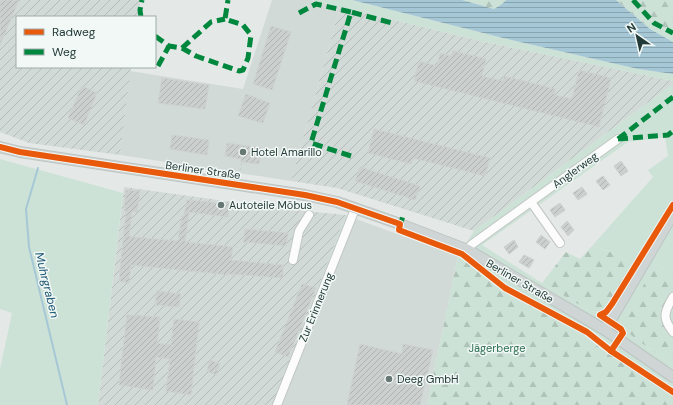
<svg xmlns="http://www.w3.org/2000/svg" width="673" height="405" font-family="'DM Sans',sans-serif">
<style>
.built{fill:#d2dad8}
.industrial{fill:url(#industrial-furrows)}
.green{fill:#cde2d6;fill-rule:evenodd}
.forest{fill:url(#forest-firs)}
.water{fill:url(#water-rules)}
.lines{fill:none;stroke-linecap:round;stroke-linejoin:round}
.stream{stroke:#a6c8d6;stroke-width:2}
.building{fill:url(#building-hatch);stroke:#cdd2d0}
.minor-casing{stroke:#c1c6c4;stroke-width:10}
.major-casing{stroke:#bdc5c3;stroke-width:12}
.path{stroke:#c1c9c8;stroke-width:1;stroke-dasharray:2 3;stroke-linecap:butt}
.minor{stroke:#fbfcfb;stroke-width:8}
.major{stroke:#ced5d4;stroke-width:10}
.quiet{stroke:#00873e;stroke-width:5;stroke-dasharray:10 5;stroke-linecap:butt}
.cycleway-casing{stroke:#f2f8f6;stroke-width:8}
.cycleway{stroke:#e8590c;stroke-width:6}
.poi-dot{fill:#677875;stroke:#f2f8f6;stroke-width:1.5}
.labels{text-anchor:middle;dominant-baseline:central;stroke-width:3;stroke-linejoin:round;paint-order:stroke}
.poi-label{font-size:11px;fill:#233b38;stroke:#f2f8f6;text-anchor:start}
.street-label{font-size:11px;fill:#233b38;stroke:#f2f8f6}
.park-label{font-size:11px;fill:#2e7152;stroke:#f2f8f6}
.water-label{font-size:12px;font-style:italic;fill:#1f5a75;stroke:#f2f8f6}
</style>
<defs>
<pattern id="industrial-furrows" width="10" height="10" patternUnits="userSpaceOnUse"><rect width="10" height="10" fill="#d2dad8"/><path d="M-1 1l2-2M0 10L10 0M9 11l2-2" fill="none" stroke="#b4bcba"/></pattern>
<pattern id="forest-firs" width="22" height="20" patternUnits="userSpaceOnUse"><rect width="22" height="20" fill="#cde2d6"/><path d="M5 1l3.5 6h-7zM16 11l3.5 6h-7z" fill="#b0c3b8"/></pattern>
<pattern id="water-rules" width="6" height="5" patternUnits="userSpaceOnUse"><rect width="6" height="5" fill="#a6c8d6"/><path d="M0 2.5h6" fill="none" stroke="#87a4af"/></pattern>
<pattern id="building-hatch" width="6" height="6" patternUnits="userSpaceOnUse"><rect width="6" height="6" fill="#cbd0cf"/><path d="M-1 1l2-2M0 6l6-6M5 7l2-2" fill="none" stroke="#aeb4b2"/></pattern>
</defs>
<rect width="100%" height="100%" fill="#e4e9e7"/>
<g class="built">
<path d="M272,0H311L340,7L291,181L120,155L130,71L243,89Z"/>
<path d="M356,219L458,256L427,405H282Z"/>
</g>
<g class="industrial">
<path d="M0,0H141L138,17H17V67H131L120,155L29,143L0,132Z"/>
<path d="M340,7L481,41L673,81V84L474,231L337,188L291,181Z"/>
<path d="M124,187L284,209L346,215L273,405H98Z"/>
</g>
<g class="green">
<path d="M311,0H352L503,38L638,69L673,74V81L481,41Z"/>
<path d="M673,84V275L655,264L625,327L627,332L673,366V395L458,256L474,231ZM665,137L668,156L648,170L653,177L592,246L614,253L632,265L606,307L600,312L590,311L542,283L482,245L628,142Z"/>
<path d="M0,159L123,193L98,405H0V369L12,313L0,309Z"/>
<path d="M346,215L356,219L282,405H273Z"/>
</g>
<g class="forest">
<path d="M462,0H506L502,4L494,9Z"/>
<path d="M616,0H673V42L650,29Z"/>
<path d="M592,246L614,253L632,265L606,307L600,312L590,311L542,283L566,252L580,259Z"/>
<path d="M458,256L673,395V405H427Z"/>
<path d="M655,264L673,275V366L627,332L624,327L627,316Z"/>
</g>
<path class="water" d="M352,0H462L494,9L502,4L506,0H616L650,29L673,42V74L638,69L503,38Z"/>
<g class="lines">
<path class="stream" d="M38,168L26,209L29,247L67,405"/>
</g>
<g class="building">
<path d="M0,0H19L0,45Z"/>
<path d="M271,26L291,32L272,90L253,84Z"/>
<path d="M453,51L486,59L482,76L503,81L504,76L556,89L554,95L572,99L579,70L611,78L599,127L414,81L419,61L437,66L440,53L451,56Z"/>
<path d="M162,78L209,85L205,109L158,103Z"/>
<path d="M82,86L97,93L84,125L68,118Z"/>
<path d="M246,94L270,103L263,123L238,116Z"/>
<path d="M374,129L490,158L485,176L413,158L411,164L368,153Z"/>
<path d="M172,135L209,140L207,155L170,149Z"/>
<path d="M227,143L262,148L259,164L241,162V159L225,156Z"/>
<path d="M621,161L628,171L621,176L614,166Z"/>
<path d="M360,167L420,186L415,200L355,181Z"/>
<path d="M603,176L610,185L603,190L596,181Z"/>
<path d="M582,187L587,194L578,200L573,193Z"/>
<path d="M126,190L140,191L137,212H132L129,236L134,237L178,241L182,216H184L187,200L230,204L228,217L189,212L185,242L233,247L231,260L283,265V278L229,274V275L131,265L129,283L119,281L126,211H124Z"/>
<path d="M560,203L565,210L555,217L550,210Z"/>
<path d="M567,221L574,230L568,236L561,227Z"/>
<path d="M245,229L288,233L286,246L243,242Z"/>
<path d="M541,235L550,242L545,249L536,242Z"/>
<path d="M514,240L518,247L509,254L504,247Z"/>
<path d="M524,255L534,260L529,268L519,262Z"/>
<path d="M302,284L316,288L288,357L275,352Z"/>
<path d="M157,291L181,294L179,307L155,305Z"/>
<path d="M127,315L160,317L157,343L171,345L174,319L199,322L191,395L166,391L170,359L156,357L153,390L119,385Z"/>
<path d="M360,344L402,354L403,344L433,350L420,405H347Z"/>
<path d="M210,360L220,364L216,375L207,371Z"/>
</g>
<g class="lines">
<defs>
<g id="minor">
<path d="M531,202L560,243"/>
<path d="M468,250L471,245L618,139"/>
<path d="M293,260L299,231L309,215"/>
<path d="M673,297C664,312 662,318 673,332"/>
<path d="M277,405L355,209"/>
</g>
<g id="major">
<path d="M0,147L20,152L305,195L337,202L400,224L468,250L605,330L673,377"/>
<path d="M605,330L673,214"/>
</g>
</defs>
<use href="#minor" class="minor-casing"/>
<use href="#major" class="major-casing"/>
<path class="path" d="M239,175L242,162"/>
<use href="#minor" class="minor"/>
<use href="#major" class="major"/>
<g class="quiet">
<path d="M633,0L654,23L673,33"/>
<path d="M299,13L316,4L351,12"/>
<path d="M141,17L140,10L142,0"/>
<path d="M155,36L169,46L182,48L196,56L239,71L243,70L248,58L251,35L243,25L225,19L228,0"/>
<path d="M182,48L211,22L225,19"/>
<path d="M158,66L169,46"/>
<path d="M618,139L673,97"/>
<path d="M618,139L668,135L673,131"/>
<path d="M351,156L311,143L351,12L392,23"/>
<path d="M400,227L403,215"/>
</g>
<defs>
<g id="cycleway">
<path d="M0,147L20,152L305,195L337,202L400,224L399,230L462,254L505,288L587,332L611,351L673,392"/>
<path d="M611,351L623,333L621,329L600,315L606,312L612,304L673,205"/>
</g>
</defs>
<use href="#cycleway" class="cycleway-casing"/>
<use href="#cycleway" class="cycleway"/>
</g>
<g class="poi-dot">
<circle cx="243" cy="152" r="4"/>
<circle cx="221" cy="205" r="4"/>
<circle cx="389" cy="379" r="4"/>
</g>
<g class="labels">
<g class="poi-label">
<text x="251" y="152">Hotel Amarillo</text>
<text x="229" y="205">Autoteile Möbus</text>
<text x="397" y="379">Deeg GmbH</text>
</g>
<g class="street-label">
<text transform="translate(203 170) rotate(8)">Berliner Straße</text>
<text transform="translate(575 170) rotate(-36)">Anglerweg</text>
<text transform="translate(520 281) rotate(30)">Berliner Straße</text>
<text transform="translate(316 307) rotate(-68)">Zur Erinnerung</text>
</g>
<g class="park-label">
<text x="497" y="348">Jägerberge</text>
</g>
<g class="water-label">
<text transform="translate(47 285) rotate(76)">Muhrgraben</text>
</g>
</g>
<rect x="16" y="16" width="140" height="52" fill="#f2f8f6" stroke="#9facaa"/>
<rect x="24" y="29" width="20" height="6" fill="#e8590c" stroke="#9facaa"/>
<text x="52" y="36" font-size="12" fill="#233b38">Radweg</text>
<rect x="24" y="49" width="20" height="6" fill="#00873e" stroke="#9facaa"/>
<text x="52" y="56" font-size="12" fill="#233b38">Weg</text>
<g transform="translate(637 36) rotate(326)" stroke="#f2f8f6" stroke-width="3" paint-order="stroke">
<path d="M0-3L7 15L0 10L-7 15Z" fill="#233b38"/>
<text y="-6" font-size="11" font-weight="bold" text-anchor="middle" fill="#233b38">N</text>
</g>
</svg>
